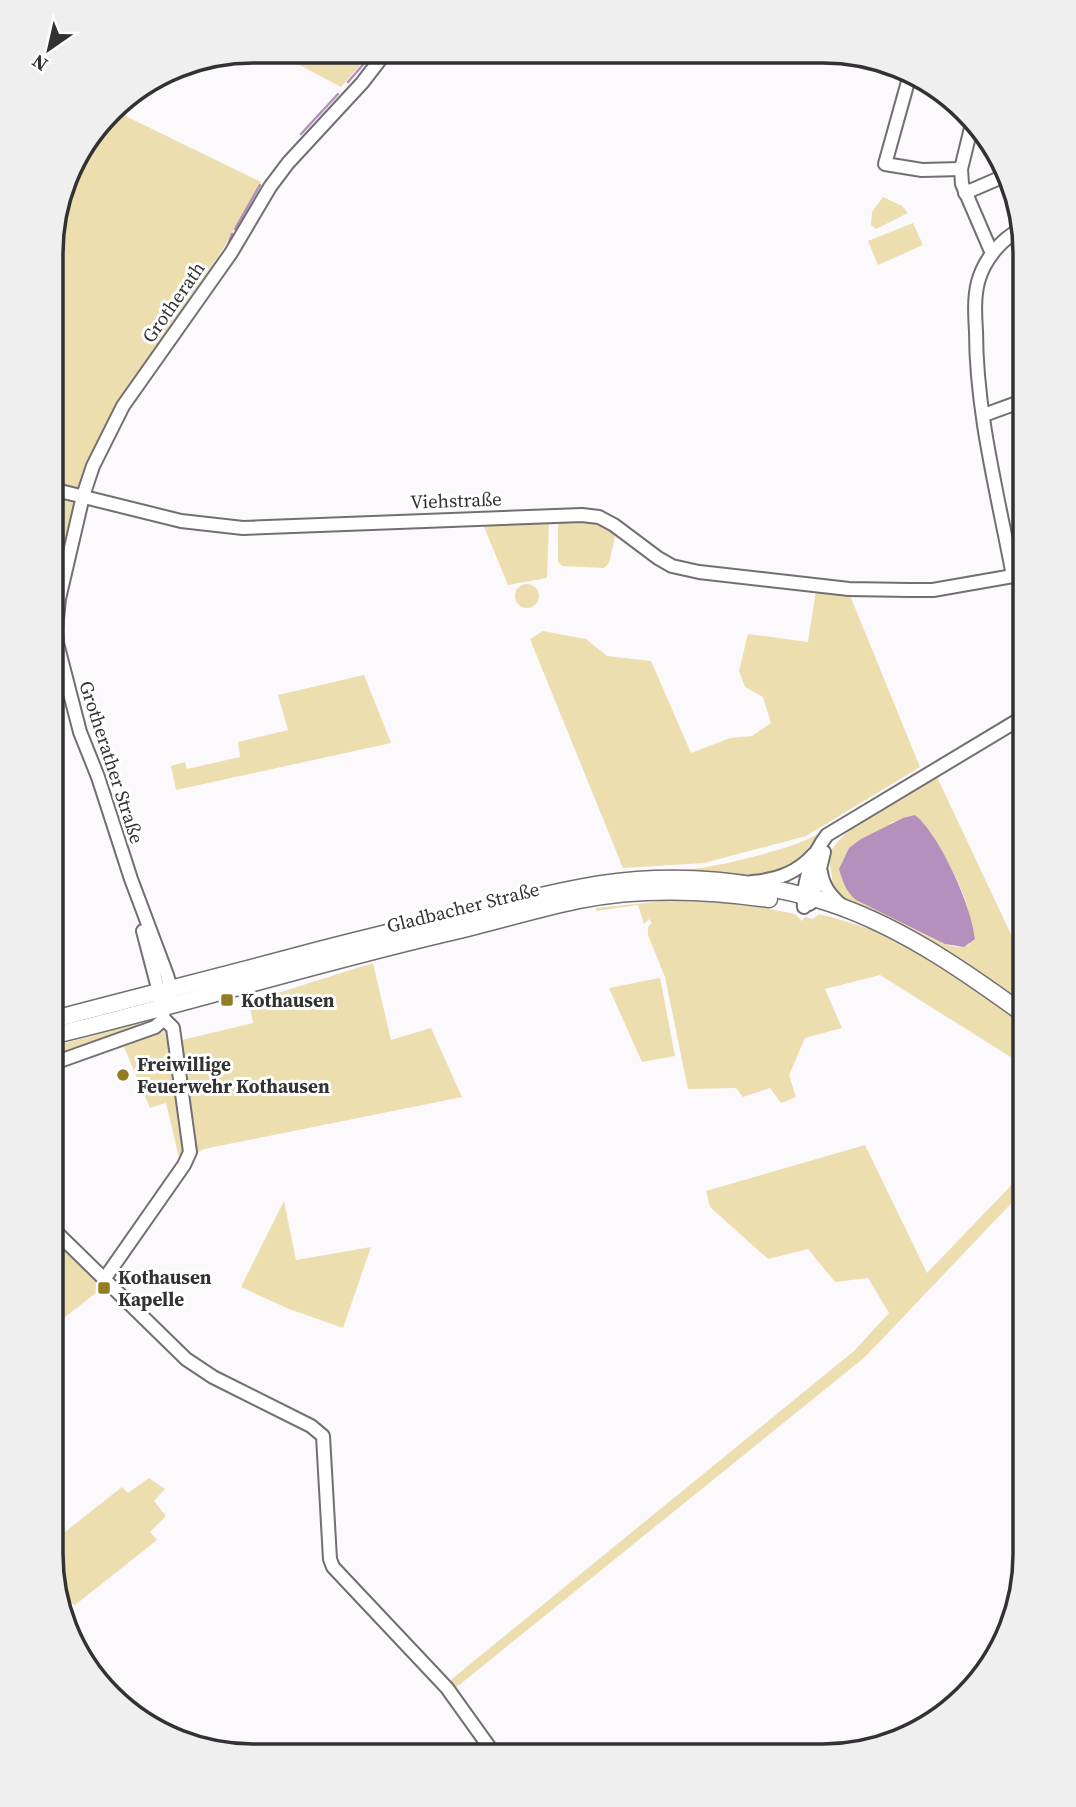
<svg xmlns="http://www.w3.org/2000/svg" width="1076" height="1807" font-family="'Source Serif 4',serif">
<style>
.green{fill:#ecdeae;fill-rule:evenodd}
.water{fill:#b391bc}
.lines{fill:none;stroke-linecap:round;stroke-linejoin:round}
.stream{stroke:#b391bc;stroke-width:2.5}
.minor-casing{stroke:#726f72;stroke-width:16}
.major-casing{stroke:#726f72;stroke-width:19}
.minor{stroke:#fff;stroke-width:12}
.major{stroke:#fff;stroke-width:16}
.poi-dot{fill:#937c23;stroke:#fff;stroke-width:2.5}
.labels{text-anchor:middle;dominant-baseline:central;stroke-width:6;stroke-linejoin:round;paint-order:stroke}
.street-label{font-size:19px;fill:#323233;stroke:#fff}
.poi-label{font-size:19px;font-weight:bold;fill:#323233;stroke:#fff;text-anchor:start}
.rim{fill:none;stroke:#323233;stroke-width:3.5}
</style>
<rect width="100%" height="100%" fill="#fbf9fc"/>
<g class="green">
<path d="M273,51H372L341,87Z"/>
<path d="M113,110L261,182L223,249L115,406L118,408L53,610L61,679L52,682V227L72,163Z"/>
<path d="M883,197L902,206L908,213L876,229L871,225L872,212Z"/>
<path d="M913,223L923,245L878,265L868,241Z"/>
<path d="M582,520L598,523L616,533L609,563L604,568L562,566L558,562V521Z"/>
<path d="M482,522H549L547,578L508,585Z"/>
<circle cx="527" cy="596" r="12"/>
<path d="M816,590L849,593L920,767L806,836L704,863L623,868L530,639L543,631L586,639L607,656L651,661L691,753L730,738L752,736L771,723L763,697L745,687L739,671L748,634L808,642Z"/>
<path d="M364,675L391,743L176,790L171,766L185,762L187,769L240,757L238,742L288,730L278,695Z"/>
<path d="M937,777L1025,964V1009L838,896L831,888C836,878 826,866 831,852C842,826 911,793 937,777ZM915,815C932,829 962,884 967,906C970,918 969,932 970,944C955,951 943,943 930,936L890,823Z"/>
<path d="M824,829L807,856L789,869L757,878L629,874C653,872 677,871 700,868C724,865 811,845 824,829Z"/>
<path d="M664,901L728,903L764,908L795,914L802,921L805,917L813,919L819,914C850,922 883,932 911,947C951,969 988,997 1025,1023V1066L880,975L825,989L842,1028L805,1038L789,1075L796,1097L781,1103L770,1088L743,1097L736,1088L688,1089L665,977L648,935V927L652,923L649,919L644,924L638,905L596,911V908Z"/>
<path d="M373,963L391,1040L431,1028L462,1097L204,1149L195,1154L181,1166L166,1103L150,1108L124,1047L176,1027L178,1041L253,1023L249,1002Z"/>
<path d="M660,978L675,1056L642,1062L609,988Z"/>
<path d="M140,1023L136,1027L51,1055V1047Z"/>
<path d="M865,1145L927,1273L1025,1171V1189L865,1357L453,1690L447,1683L854,1351L889,1313L868,1278L835,1282L808,1249L768,1259L710,1207L706,1191Z"/>
<path d="M284,1201L296,1260L371,1247L343,1328L289,1309L241,1287Z"/>
<path d="M55,1239L106,1285L51,1328V1240Z"/>
<path d="M149,1478L165,1489L154,1501L166,1516L150,1532L157,1540L75,1605L59,1596L51,1554V1543L122,1487L128,1493Z"/>
</g>
<path class="water" d="M915,815C940,835 972,907 975,939L964,947L945,944L856,900C846,892 843,882 839,869L849,848L861,839L903,818Z"/>
<g class="lines">
<g class="stream">
<path d="M348,82L374,52"/>
<path d="M301,134L338,94"/>
<path d="M235,229L260,185"/>
<path d="M226,251L232,234"/>
</g>
<defs>
<g id="minor">
<path d="M909,78L885,164L922,170L961,169"/>
<path d="M972,124L961,169L962,184L990,249L993,251"/>
<path d="M965,193L1009,174"/>
<path d="M984,415L1025,400"/>
<path d="M52,489L181,521L243,528L582,515L599,517L614,525L658,558L672,566L699,572L849,589L909,590H933L1013,576L1025,579"/>
<path d="M1013,576C998,495 976,413 976,331C975,315 974,298 978,282C984,260 1000,240 1021,229"/>
<path d="M821,872C823,886 830,895 841,905"/>
<path d="M752,882C777,880 797,873 814,854"/>
<path d="M809,904L812,902L824,852"/>
<path d="M804,907C802,883 813,853 827,835L1025,716"/>
<path d="M169,995L171,989L167,975L131,879L98,777L80,732L57,643L56,629L59,599L83,496L93,466L123,406L231,253L270,187L288,163L362,83L386,52"/>
<path d="M51,1064L155,1027L164,1019"/>
<path d="M51,1227L186,1359L213,1377L311,1426L323,1436L330,1559L333,1567L447,1688L495,1755"/>
<path d="M105,1278L184,1165L190,1152L173,1028L164,1019L159,992L143,931"/>
</g>
<g id="major">
<path d="M51,1020C137,997 223,976 308,953C364,938 421,925 478,911C519,902 560,890 602,884C674,873 748,880 817,899C893,921 962,969 1025,1015"/>
<path d="M51,1036C185,1004 317,963 451,932C494,922 536,909 579,900C642,887 706,890 769,899"/>
</g>
</defs>
<use href="#minor" class="minor-casing"/>
<use href="#major" class="major-casing"/>
<use href="#minor" class="minor"/>
<use href="#major" class="major"/>
</g>
<g class="poi-dot">
<rect x="220" y="993" width="14" height="14" rx="3.5"/>
<circle cx="123" cy="1075" r="7"/>
<rect x="97" y="1281" width="14" height="14" rx="3.5"/>
</g>
<g class="labels">
<g class="street-label">
<text transform="translate(173 302) rotate(-55)">Grotherath</text>
<text transform="translate(456 500) rotate(-2)">Viehstraße</text>
<text transform="translate(112 762) rotate(72)">Grotherather Straße</text>
<text transform="translate(463 907) rotate(-14)">Gladbacher Straße</text>
</g>
<g class="poi-label">
<text x="241" y="1000">Kothausen</text>
<text x="137" y="1064">Freiwillige<tspan x="137" dy="22">Feuerwehr Kothausen</tspan></text>
<text x="118" y="1277">Kothausen<tspan x="118" dy="22">Kapelle</tspan></text>
</g>
</g>
<path d="M0 0H1076V1807H0ZM253 63H823A190 190 0 0 1 1013 253V1554A190 190 0 0 1 823 1744H253A190 190 0 0 1 63 1554V253A190 190 0 0 1 253 63Z" fill="#efefef" fill-rule="evenodd"/>
<path class="rim" d="M253 63H823A190 190 0 0 1 1013 253V1554A190 190 0 0 1 823 1744H253A190 190 0 0 1 63 1554V253A190 190 0 0 1 253 63Z"/>
<g transform="translate(49 49) rotate(214)" stroke="#ffffff" stroke-width="5" paint-order="stroke">
<path d="M0-5L12 26L0 18L-12 26Z" fill="#323233"/>
<text y="-10" font-size="19" font-weight="bold" text-anchor="middle" fill="#323233">N</text>
</g>
</svg>
